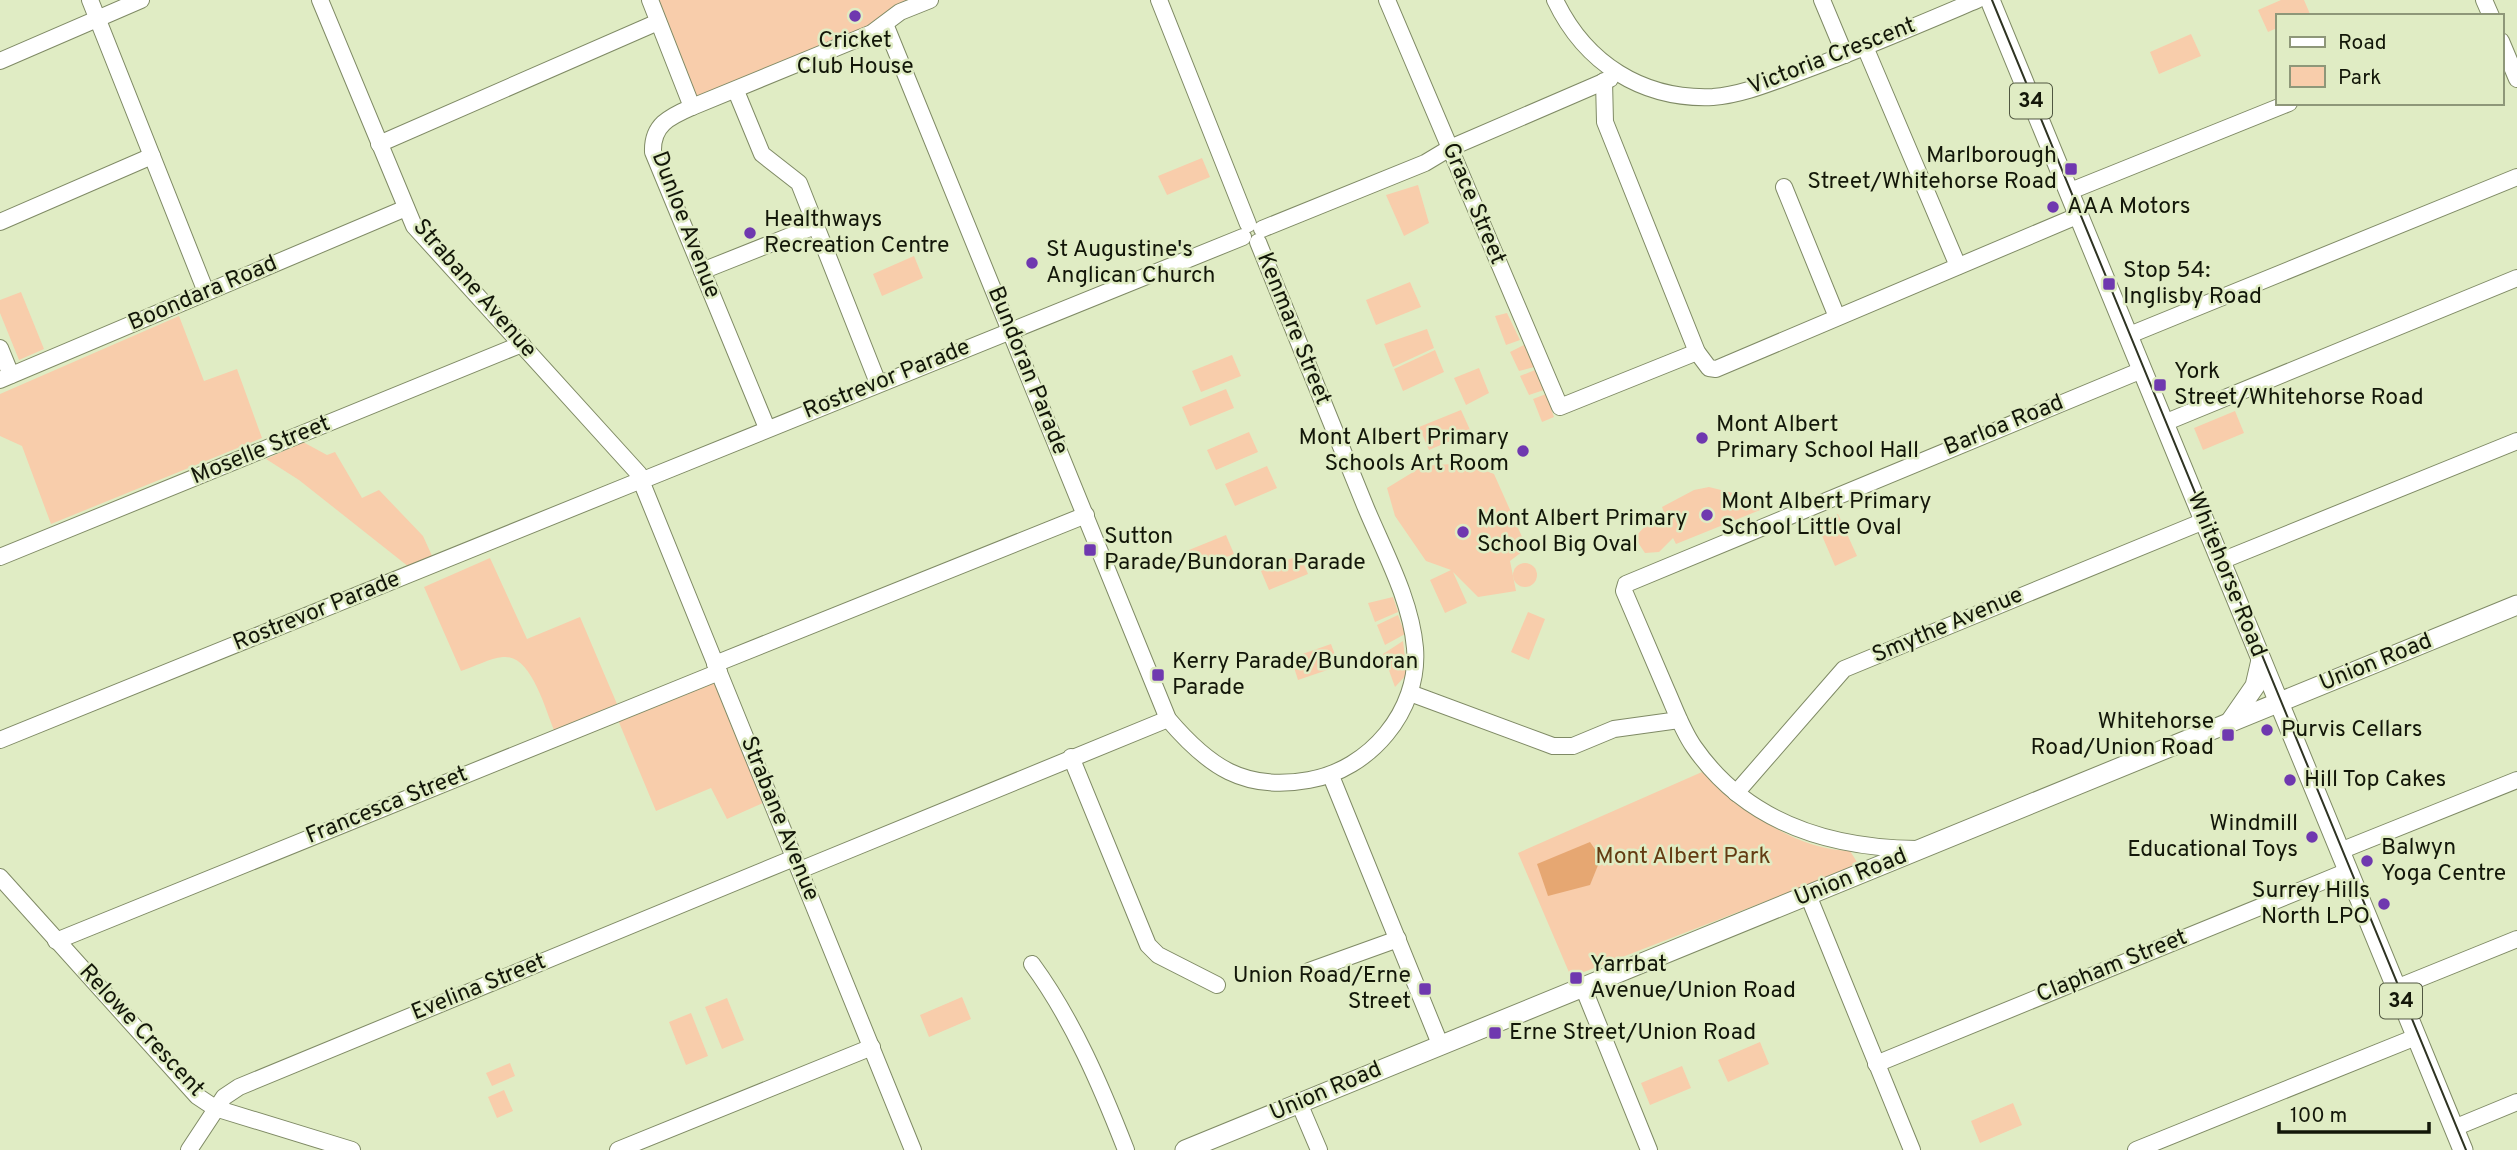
<svg xmlns="http://www.w3.org/2000/svg" width="2517" height="1150" font-family="Overpass,sans-serif">
<style>
.green{fill:#f8cdab}
.forest{fill:#e6a772}
.lines{fill:none;stroke-linecap:round;stroke-linejoin:round}
.minor-casing{stroke:#7f8a65;stroke-width:18}
.major-casing{stroke:#7f8a65;stroke-width:21}
.minor{stroke:#fff;stroke-width:16}
.major{stroke:#fff;stroke-width:19}
.tram{stroke:#2f3423;stroke-width:2}
.poi-dot{fill:#6f38af;stroke:#e0ecc4;stroke-width:2.5}
.labels{text-anchor:middle;dominant-baseline:central;stroke-width:5;stroke-linejoin:round;paint-order:stroke}
.shield{fill:#e0ecc4;stroke:#505741;stroke-width:2}
.shield-label{font-size:21px;font-weight:bold;fill:#131709}
.poi-label{font-size:23px;fill:#131709;stroke:#e0ecc4;text-anchor:start}
.street-label{font-size:23px;fill:#131709;stroke:#e0ecc4}
.park-label{font-size:23px;fill:#643b12;stroke:#e0ecc4}
</style>
<rect width="100%" height="100%" fill="#e0ecc4"/>
<g class="green">
<path d="M652,0H933L692,107Z"/>
<path d="M2281,0H2304L2310,14L2277,16V28L2268,32L2258,10Z"/>
<path d="M2191,34L2201,56L2159,74L2150,52Z"/>
<path d="M1202,158L1210,177L1167,195L1158,176Z"/>
<path d="M1418,185L1429,223L1404,236L1386,195Z"/>
<path d="M914,256L923,278L882,296L873,274Z"/>
<path d="M1410,282L1421,307L1376,325L1366,300Z"/>
<path d="M21,292L44,349L19,360L0,313V300Z"/>
<path d="M1507,313L1520,340L1506,345L1495,316Z"/>
<path d="M179,316L204,381L237,369L262,438L51,524L22,446L0,436V394Z"/>
<path d="M1427,329L1434,348L1393,367L1384,344Z"/>
<path d="M1524,345L1534,367L1519,371L1510,352Z"/>
<path d="M1435,350L1444,372L1403,391L1394,369Z"/>
<path d="M1232,355L1241,376L1201,392L1192,371Z"/>
<path d="M1479,368L1489,393L1466,405L1454,378Z"/>
<path d="M1535,370L1544,390L1529,395L1520,376Z"/>
<path d="M1226,389L1234,408L1190,426L1182,407Z"/>
<path d="M1546,394L1554,417L1542,422L1533,399Z"/>
<path d="M1461,410L1471,432L1429,450L1419,427Z"/>
<path d="M2235,411L2244,433L2203,450L2194,428Z"/>
<path d="M1249,432L1258,452L1216,470L1207,450Z"/>
<path d="M303,442L327,455L335,452L362,498L379,490L423,536L433,558L409,567L299,480L266,459Z"/>
<path d="M1466,463L1494,474L1527,548L1510,561L1516,591L1478,597L1453,572L1467,603L1445,613L1430,580L1451,570L1426,561L1395,516L1387,488L1423,466Z"/>
<path d="M1267,466L1277,488L1235,506L1225,484Z"/>
<path d="M1709,487L1765,501L1770,506L1676,544L1673,538L1659,552L1645,553L1635,538C1645,524 1652,521 1668,523L1662,507L1694,490Z"/>
<path d="M1838,514L1857,556L1835,566L1817,524Z"/>
<path d="M1226,535L1234,554L1192,571L1184,552Z"/>
<path d="M1300,555L1308,574L1269,590L1261,571Z"/>
<path d="M490,558L527,639L580,617L617,704L554,730C545,709 531,654 503,657C490,658 474,667 461,671L424,587Z"/>
<circle cx="1525" cy="575" r="12"/>
<path d="M1393,597L1398,612L1375,622L1368,603Z"/>
<path d="M1528,612L1545,619L1529,660L1511,652Z"/>
<path d="M1398,615L1405,634L1385,645L1377,625Z"/>
<path d="M1403,641L1407,674L1395,687L1383,654Z"/>
<path d="M1331,644L1339,666L1298,680L1291,658Z"/>
<path d="M715,681L765,802L727,819L711,788L656,811L618,720Z"/>
<path d="M1702,772C1744,810 1792,849 1850,851L1857,862L1846,870L1571,977L1518,853Z"/>
<path d="M962,997L971,1019L929,1037L920,1015Z"/>
<path d="M727,998L744,1040L722,1049L705,1007Z"/>
<path d="M691,1013L708,1056L686,1065L669,1022Z"/>
<path d="M1760,1042L1769,1064L1728,1082L1718,1060Z"/>
<path d="M510,1063L515,1076L492,1086L486,1073Z"/>
<path d="M1682,1066L1691,1088L1650,1105L1641,1083Z"/>
<path d="M504,1090L513,1111L497,1118L488,1097Z"/>
<path d="M2013,1103L2022,1125L1980,1143L1971,1121Z"/>
</g>
<path class="forest" d="M1590,842L1601,858L1590,885L1548,896L1537,864Z"/>
<g class="lines">
<defs>
<g id="minor">
<path d="M90,0L206,292"/>
<path d="M320,0L414,226L639,474"/>
<path d="M650,0L692,107C669,117 652,125 653,152L767,428"/>
<path d="M1159,0L1248,224"/>
<path d="M1387,0L1560,407L1697,352"/>
<path d="M1555,0C1585,63 1642,100 1713,97C1742,95 1772,82 1800,72C1860,50 1918,25 1977,0"/>
<path d="M1822,0L1845,55"/>
<path d="M2484,0L2491,16"/>
<path d="M885,24L1168,719C1208,766 1244,792 1309,780C1369,770 1420,711 1415,648C1411,600 1384,551 1366,508C1330,419 1294,331 1258,242"/>
<path d="M2501,41L2517,79"/>
<path d="M1865,47L1958,266"/>
<path d="M0,61L141,0"/>
<path d="M1604,81L1605,122L1697,352L1709,368L1716,369L2077,216"/>
<path d="M736,91L762,154L799,183L878,383"/>
<path d="M692,107L872,33L900,12L930,0"/>
<path d="M379,144L658,22"/>
<path d="M1784,187L1837,317"/>
<path d="M2068,192L2289,103"/>
<path d="M0,222L152,156"/>
<path d="M1262,229L1425,163L1450,148L1610,79"/>
<path d="M702,271L815,226"/>
<path d="M2127,336L2517,177"/>
<path d="M0,348L11,375"/>
<path d="M0,380L406,208"/>
<path d="M2164,423L2517,278"/>
<path d="M648,478L1243,237"/>
<path d="M644,488L913,1150"/>
<path d="M0,557L522,344"/>
<path d="M2221,561L2517,441"/>
<path d="M715,664L1086,515"/>
<path d="M1410,693L1553,746H1573L1614,729L1679,720"/>
<path d="M0,740L634,483"/>
<path d="M1071,757L1148,945L1158,955L1217,985"/>
<path d="M1331,776L1440,1044"/>
<path d="M1736,793L1844,669L2204,521"/>
<path d="M1917,849C1829,848 1746,822 1694,747C1682,730 1675,709 1666,689C1652,657 1638,624 1624,591L1626,584L2142,370"/>
<path d="M2340,851L2517,780"/>
<path d="M800,870L1168,719"/>
<path d="M0,877L197,1096L215,1108L352,1150"/>
<path d="M1808,895L1912,1150"/>
<path d="M56,941L719,672"/>
<path d="M1032,964C1073,1020 1101,1086 1126,1150"/>
<path d="M1309,971L1398,939"/>
<path d="M1583,987L1649,1150"/>
<path d="M2396,988L2517,939"/>
<path d="M1876,1064L2348,871"/>
<path d="M1299,1103L1319,1150"/>
<path d="M2454,1128L2517,1102"/>
<path d="M189,1150L224,1097L239,1087L794,858"/>
<path d="M618,1150L872,1047"/>
<path d="M2136,1150L2416,1037"/>
</g>
<g id="major">
<path d="M1990,0L2463,1150"/>
<path d="M2230,722L2255,686L2261,660"/>
<path d="M1185,1150L2517,605"/>
</g>
</defs>
<use href="#minor" class="minor-casing"/>
<use href="#major" class="major-casing"/>
<use href="#minor" class="minor"/>
<use href="#major" class="major"/>
<path class="tram" d="M1992,0L2466,1150"/>
</g>
<g class="poi-dot">
<circle cx="855" cy="16" r="7"/>
<rect x="2064" y="162" width="14" height="14" rx="3.5"/>
<circle cx="2053" cy="207" r="7"/>
<circle cx="750" cy="233" r="7"/>
<circle cx="1032" cy="263" r="7"/>
<rect x="2102" y="277" width="14" height="14" rx="3.5"/>
<rect x="2153" y="378" width="14" height="14" rx="3.5"/>
<circle cx="1702" cy="438" r="7"/>
<circle cx="1523" cy="451" r="7"/>
<circle cx="1707" cy="515" r="7"/>
<circle cx="1463" cy="532" r="7"/>
<rect x="1083" y="543" width="14" height="14" rx="3.5"/>
<rect x="1151" y="668" width="14" height="14" rx="3.5"/>
<circle cx="2267" cy="730" r="7"/>
<rect x="2221" y="728" width="14" height="14" rx="3.5"/>
<circle cx="2290" cy="780" r="7"/>
<circle cx="2312" cy="837" r="7"/>
<circle cx="2367" cy="861" r="7"/>
<circle cx="2384" cy="904" r="7"/>
<rect x="1569" y="971" width="14" height="14" rx="3.5"/>
<rect x="1418" y="982" width="14" height="14" rx="3.5"/>
<rect x="1488" y="1026" width="14" height="14" rx="3.5"/>
</g>
<g class="labels">
<g class="shield">
<rect x="2010" y="83.5" width="42" height="35" rx="5"/>
<rect x="2380" y="983.5" width="42" height="35" rx="5"/>
</g>
<g class="shield-label">
<text x="2031" y="101">34</text>
<text x="2401" y="1001">34</text>
</g>
<g class="poi-label">
<text x="855" y="41" text-anchor="middle">Cricket<tspan x="855" dy="26">Club House</tspan></text>
<text x="2057" y="156" text-anchor="end">Marlborough<tspan x="2057" dy="26">Street/Whitehorse Road</tspan></text>
<text x="2067" y="207">AAA Motors</text>
<text x="764" y="220">Healthways<tspan x="764" dy="26">Recreation Centre</tspan></text>
<text x="1046" y="250">St Augustine's<tspan x="1046" dy="26">Anglican Church</tspan></text>
<text x="2123" y="271">Stop 54:<tspan x="2123" dy="26">Inglisby Road</tspan></text>
<text x="2174" y="372">York<tspan x="2174" dy="26">Street/Whitehorse Road</tspan></text>
<text x="1716" y="425">Mont Albert<tspan x="1716" dy="26">Primary School Hall</tspan></text>
<text x="1509" y="438" text-anchor="end">Mont Albert Primary<tspan x="1509" dy="26">Schools Art Room</tspan></text>
<text x="1721" y="502">Mont Albert Primary<tspan x="1721" dy="26">School Little Oval</tspan></text>
<text x="1477" y="519">Mont Albert Primary<tspan x="1477" dy="26">School Big Oval</tspan></text>
<text x="1104" y="537">Sutton<tspan x="1104" dy="26">Parade/Bundoran Parade</tspan></text>
<text x="1172" y="662">Kerry Parade/Bundoran<tspan x="1172" dy="26">Parade</tspan></text>
<text x="2214" y="722" text-anchor="end">Whitehorse<tspan x="2214" dy="26">Road/Union Road</tspan></text>
<text x="2281" y="730">Purvis Cellars</text>
<text x="2304" y="780">Hill Top Cakes</text>
<text x="2298" y="824" text-anchor="end">Windmill<tspan x="2298" dy="26">Educational Toys</tspan></text>
<text x="2381" y="848">Balwyn<tspan x="2381" dy="26">Yoga Centre</tspan></text>
<text x="2370" y="891" text-anchor="end">Surrey Hills<tspan x="2370" dy="26">North LPO</tspan></text>
<text x="1590" y="965">Yarrbat<tspan x="1590" dy="26">Avenue/Union Road</tspan></text>
<text x="1411" y="976" text-anchor="end">Union Road/Erne<tspan x="1411" dy="26">Street</tspan></text>
<text x="1509" y="1033">Erne Street/Union Road</text>
</g>
<g class="street-label">
<text transform="translate(1832 57) rotate(-21)">Victoria Crescent</text>
<text transform="translate(1473 204) rotate(67)">Grace Street</text>
<text transform="translate(685 225) rotate(69)">Dunloe Avenue</text>
<text transform="translate(474 289) rotate(49)">Strabane Avenue</text>
<text transform="translate(203 294) rotate(-23)">Boondara Road</text>
<text transform="translate(1293 329) rotate(68)">Kenmare Street</text>
<text transform="translate(1027 371) rotate(68)">Bundoran Parade</text>
<text transform="translate(887 380) rotate(-22)">Rostrevor Parade</text>
<text transform="translate(2004 426) rotate(-22)">Barloa Road</text>
<text transform="translate(261 451) rotate(-22)">Moselle Street</text>
<text transform="translate(2226 575) rotate(68)">Whitehorse Road</text>
<text transform="translate(317 612) rotate(-22)">Rostrevor Parade</text>
<text transform="translate(1948 626) rotate(-23)">Smythe Avenue</text>
<text transform="translate(2376 663) rotate(-22)">Union Road</text>
<text transform="translate(387 806) rotate(-22)">Francesca Street</text>
<text transform="translate(779 819) rotate(68)">Strabane Avenue</text>
<text transform="translate(1851 878) rotate(-22)">Union Road</text>
<text transform="translate(2112 967) rotate(-22)">Clapham Street</text>
<text transform="translate(479 988) rotate(-22)">Evelina Street</text>
<text transform="translate(141 1031) rotate(47)">Relowe Crescent</text>
<text transform="translate(1326 1092) rotate(-23)">Union Road</text>
</g>
<g class="park-label">
<text x="1683" y="857">Mont Albert Park</text>
</g>
</g>
<rect x="2276" y="14" width="228" height="91" fill="#e0ecc4" stroke="#8e9779" stroke-width="2"/>
<rect x="2290" y="37" width="35" height="10" fill="#ffffff" stroke="#8e9779" stroke-width="2"/>
<text x="2338" y="49" font-size="21" fill="#131709">Road</text>
<rect x="2290" y="66" width="35" height="21" fill="#f8cdab" stroke="#8e9779" stroke-width="2"/>
<text x="2338" y="84" font-size="21" fill="#131709">Park</text>
<path d="M2279 1122v10h150v-10" fill="none" stroke="#131709" stroke-width="3.5"/>
<text x="2290" y="1122" font-size="21" fill="#131709" stroke="#e0ecc4" stroke-width="5" paint-order="stroke">100 m</text>
</svg>
